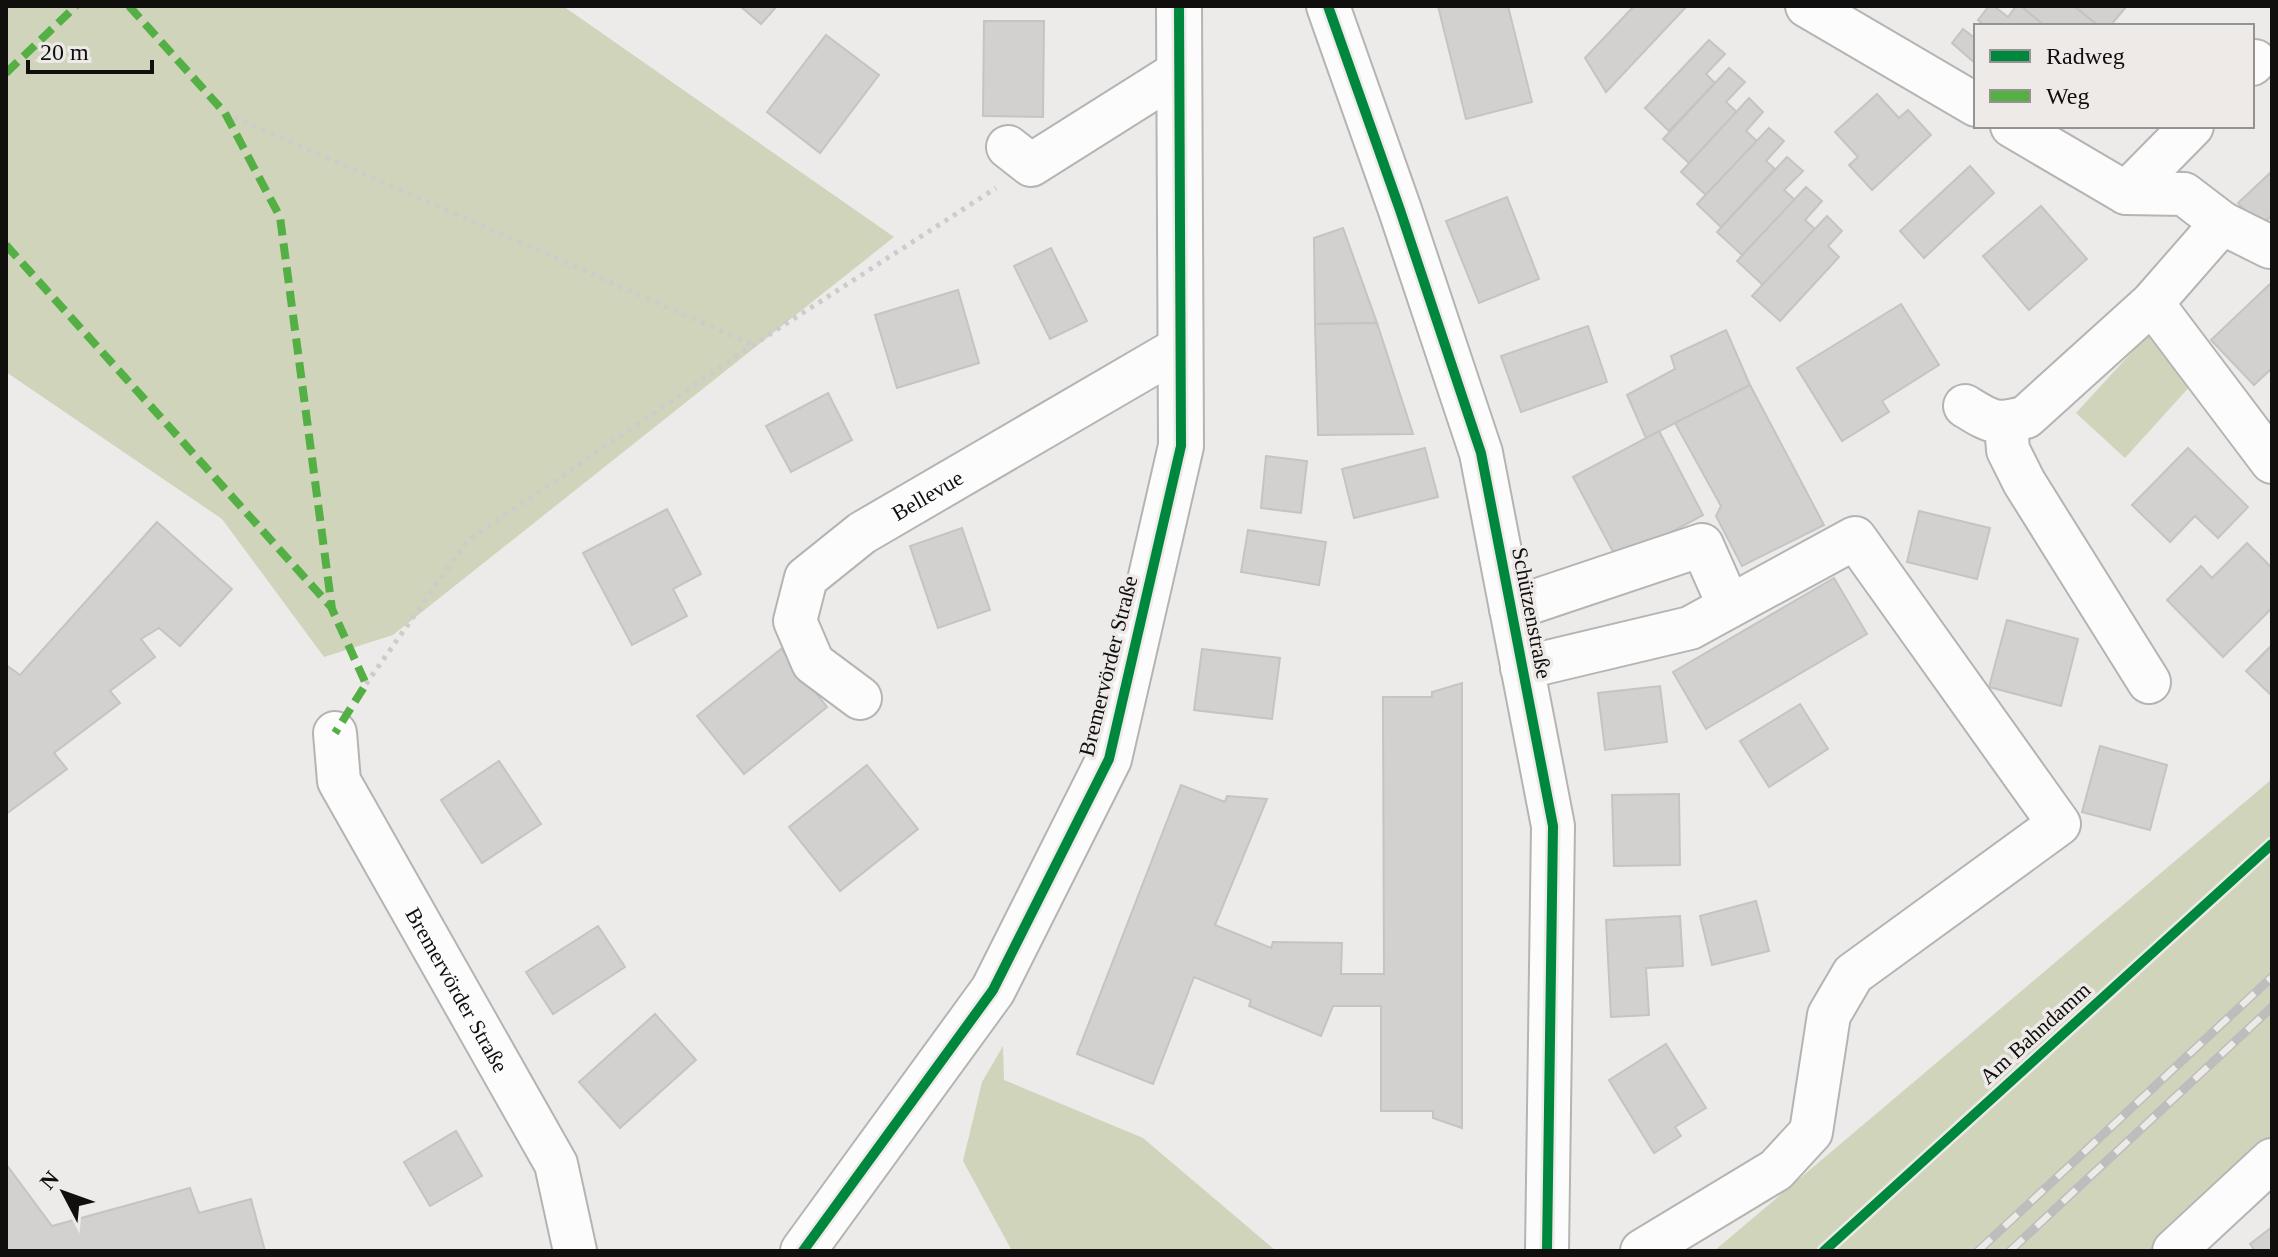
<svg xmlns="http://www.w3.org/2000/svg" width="2278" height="1257" font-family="Georgia,serif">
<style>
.green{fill:#d0d4bb}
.building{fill:#d3d1d0;stroke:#c5c4c3;stroke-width:2}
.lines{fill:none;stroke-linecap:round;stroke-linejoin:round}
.minor-casing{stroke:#b5b4b3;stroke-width:46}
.major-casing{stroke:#b5b4b3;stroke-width:48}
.path{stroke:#cdcccb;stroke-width:5;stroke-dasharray:4 6;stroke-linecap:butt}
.minor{stroke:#fcfcfc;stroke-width:42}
.major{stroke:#fcfcfc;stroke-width:44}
.rail-casing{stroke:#bebdbd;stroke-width:9}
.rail{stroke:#eeeae8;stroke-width:6;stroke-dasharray:18;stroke-linecap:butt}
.quiet{stroke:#54b044;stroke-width:8;stroke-dasharray:16 8;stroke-linecap:butt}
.cycleway-casing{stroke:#eeeae8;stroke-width:15}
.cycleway{stroke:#00873e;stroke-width:10}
.labels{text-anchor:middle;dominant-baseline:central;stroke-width:7;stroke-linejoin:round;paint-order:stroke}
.street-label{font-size:22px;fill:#100f0e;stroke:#eeeae8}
</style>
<rect width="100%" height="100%" fill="#edebe9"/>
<g class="green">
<path d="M6,6H563L894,237L393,635L324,657L222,519L6,372Z"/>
<path d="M2153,329L2192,384L2125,458L2076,413Z"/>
<path d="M2272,779V1149L2163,1251H1714Z"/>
<path d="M1003,1046L1004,1080L1143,1138L1276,1251H1012L963,1161L982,1082Z"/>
</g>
<g class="building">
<path d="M740,6H777L761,24Z"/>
<path d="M1438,6H1508L1532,102L1466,119Z"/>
<path d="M1634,6H1687L1606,92L1585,58Z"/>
<path d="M1989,6H1994L2008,17L2016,6H2021L2045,26H1985L1978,20Z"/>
<path d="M2021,6H2074L2099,26H2045Z"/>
<path d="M2074,6H2127L2110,26H2099Z"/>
<path d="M984,21H1044L1043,117L983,116Z"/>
<path d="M1963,29L1976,39V64L1952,43Z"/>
<path d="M826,35L879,75L820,153L767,112Z"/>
<path d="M1709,40L1725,54L1706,74L1715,83L1669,131L1645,108Z"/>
<path d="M1729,68L1745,82L1726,102L1737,112L1689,163L1663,139Z"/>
<path d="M1877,94L1899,118L1908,110L1931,135L1872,190L1849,165L1858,157L1835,132Z"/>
<path d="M1749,98L1763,112L1746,131L1757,141L1706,195L1681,172Z"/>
<path d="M1769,128L1784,141L1766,161L1775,169L1721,227L1697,204Z"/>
<path d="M1787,157L1803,171L1784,190L1795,200L1742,255L1717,232Z"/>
<path d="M1970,166L1994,193L1924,258L1900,231Z"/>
<path d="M2272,171V215L2260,227L2238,203Z"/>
<path d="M1806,187L1822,201L1805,220L1815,229L1763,285L1737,261Z"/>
<path d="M1507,197L1539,279L1479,303L1446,221Z"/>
<path d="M2041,206L2087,259L2029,310L1983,256Z"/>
<path d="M1827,216L1842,231L1828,246L1839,257L1780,321L1752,296Z"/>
<path d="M1343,228L1377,323L1315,324L1314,238Z"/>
<path d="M1051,248L1087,321L1050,339L1014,266Z"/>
<path d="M2272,282V368L2254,385L2211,340Z"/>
<path d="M958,290L979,363L897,388L875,315Z"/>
<path d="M1901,304L1939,365L1882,401L1889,412L1842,441L1797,368Z"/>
<path d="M1377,323L1413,434L1318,435L1315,324Z"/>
<path d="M1588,326L1607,382L1521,412L1501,356Z"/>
<path d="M1726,330L1750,385L1646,438L1627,395L1675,369L1671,356Z"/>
<path d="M1750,385L1824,525L1742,566L1716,516L1721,506L1675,423Z"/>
<path d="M828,393L852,440L791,472L766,426Z"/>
<path d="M1659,431L1703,515L1618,561L1573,477Z"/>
<path d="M1425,448L1438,497L1354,518L1342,469Z"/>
<path d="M2188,448L2248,507L2218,538L2195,516L2170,542L2132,505Z"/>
<path d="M1266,456L1307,461L1301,513L1261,508Z"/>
<path d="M667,509L701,574L673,589L687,616L632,645L583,553Z"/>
<path d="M1919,511L1990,528L1977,579L1907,562Z"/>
<path d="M157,522L232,589L180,646L159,628L141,639L155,657L110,691L120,703L54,753L67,769L6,814V665L20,675Z"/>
<path d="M962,528L990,610L938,628L910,546Z"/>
<path d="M1248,530L1326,542L1319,585L1241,572Z"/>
<path d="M2247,543L2272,568V608L2223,657L2167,600L2201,566L2212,578Z"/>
<path d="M1834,578L1867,634L1706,729L1673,672Z"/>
<path d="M2007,620L2078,639L2061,706L1989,687Z"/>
<path d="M2272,645V696L2246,671Z"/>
<path d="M781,649L827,707L744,774L697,716Z"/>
<path d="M1202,649L1280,658L1272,719L1194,710Z"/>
<path d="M1462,683V1128L1433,1118V1111H1381V1006H1333L1321,1036L1249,1006L1251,1000L1194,977L1153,1084L1077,1054L1181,785L1225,802L1227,796L1267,799L1215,925L1271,948L1273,942L1342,943L1341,974H1384L1383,697H1432V692Z"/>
<path d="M1660,686L1667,742L1605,750L1598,693Z"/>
<path d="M1800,704L1828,749L1769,787L1740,741Z"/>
<path d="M2100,746L2167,765L2150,830L2082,812Z"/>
<path d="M499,761L541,824L482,863L441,800Z"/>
<path d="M867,765L918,829L840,891L789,827Z"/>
<path d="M1679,794L1680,865L1614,866L1612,795Z"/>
<path d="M1756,901L1769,951L1712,965L1700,916Z"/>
<path d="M1680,916L1683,966L1646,968L1649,1015L1611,1017L1606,920Z"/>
<path d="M598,926L625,967L553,1014L526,972Z"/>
<path d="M655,1014L696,1060L620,1128L579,1082Z"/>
<path d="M1666,1044L1706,1108L1675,1127L1681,1136L1654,1153L1609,1080Z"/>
<path d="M456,1131L482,1176L430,1206L404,1162Z"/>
<path d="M6,1164L52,1226L190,1188L199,1213L251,1199L265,1251H6Z"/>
<path d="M2272,1227V1251H2255L2250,1244Z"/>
</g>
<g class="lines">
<defs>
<g id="minor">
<path d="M1328,6L1400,210L1481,453L1553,826L1547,1251"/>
<path d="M1807,6L1976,105"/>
<path d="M2252,64L2255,61"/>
<path d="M2012,126L2126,193L2192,126"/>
<path d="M1008,147L1031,165L1180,71"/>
<path d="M2222,223L2270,247L2272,245"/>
<path d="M2152,303L2272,462"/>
<path d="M1965,406C1991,422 1996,426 2026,417L2152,303L2222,223L2184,194L2126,193"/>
<path d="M2006,423L2008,450L2024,482L2149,682"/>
<path d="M1511,609L1702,545L1729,606"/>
<path d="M1522,668L1690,628L1855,538L2059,824L1853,974L1829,1015L1811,1132L1776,1170L1642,1251"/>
<path id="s1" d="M860,698L813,663L795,621L806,578L862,533L1181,347"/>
<path id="s2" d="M335,733L339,781L556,1164L575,1251"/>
<path d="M2174,1251L2272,1160"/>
</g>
<path id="major" d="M803,1251L993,990L1109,759L1181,446L1179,6"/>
</defs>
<use href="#minor" class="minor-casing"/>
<use href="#major" class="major-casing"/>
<g class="path">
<path d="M225,113L753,345"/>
<path d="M366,684L467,541L753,345L996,188"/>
</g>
<use href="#minor" class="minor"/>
<use href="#major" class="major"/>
<defs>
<g id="rail">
<path d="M1978,1251L2272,977"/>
<path d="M2010,1251L2272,1007"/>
</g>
</defs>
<use href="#rail" class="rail-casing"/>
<use href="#rail" class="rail"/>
<g class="quiet">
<path d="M129,6L225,113L280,217L332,609L366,684L335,733"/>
<path d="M6,73L76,6"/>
<path d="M6,245L332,608"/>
</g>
<defs>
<g id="cycleway">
<path d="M1328,6L1400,210L1481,453L1553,826L1547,1251"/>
<path d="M803,1251L993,990L1109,759L1181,446L1179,6"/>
<path d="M1824,1251L2272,844"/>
</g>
</defs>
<use href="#cycleway" class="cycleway-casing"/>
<use href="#cycleway" class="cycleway"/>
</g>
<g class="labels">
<g class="street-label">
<text stroke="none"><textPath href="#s1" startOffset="296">Bellevue</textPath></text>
<text transform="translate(1532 613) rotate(79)">Schützenstraße</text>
<text transform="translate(1108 666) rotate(-76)">Bremervörder Straße</text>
<text stroke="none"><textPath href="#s2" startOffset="288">Bremervörder Straße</textPath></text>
<text transform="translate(2035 1033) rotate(-42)">Am Bahndamm</text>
</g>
</g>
<rect width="2278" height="1257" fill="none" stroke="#100f0e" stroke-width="16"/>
<rect x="1974" y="24" width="280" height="104" fill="#eeeae8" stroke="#959291" stroke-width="2"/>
<rect x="1990" y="50" width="40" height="12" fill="#00873e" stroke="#959291" stroke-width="2"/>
<text x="2046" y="64" font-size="24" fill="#100f0e">Radweg</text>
<rect x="1990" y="90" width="40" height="12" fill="#54b044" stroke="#959291" stroke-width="2"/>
<text x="2046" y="104" font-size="24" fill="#100f0e">Weg</text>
<g transform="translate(64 1193) rotate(311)" stroke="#eeeae8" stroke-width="6" paint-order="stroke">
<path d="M0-6L14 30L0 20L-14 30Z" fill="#100f0e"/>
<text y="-12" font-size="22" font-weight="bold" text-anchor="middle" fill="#100f0e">N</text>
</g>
<path d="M28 60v12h124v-12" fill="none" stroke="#100f0e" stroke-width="4"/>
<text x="40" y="60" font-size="24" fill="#100f0e" stroke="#eeeae8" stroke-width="6" paint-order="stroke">20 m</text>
</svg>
